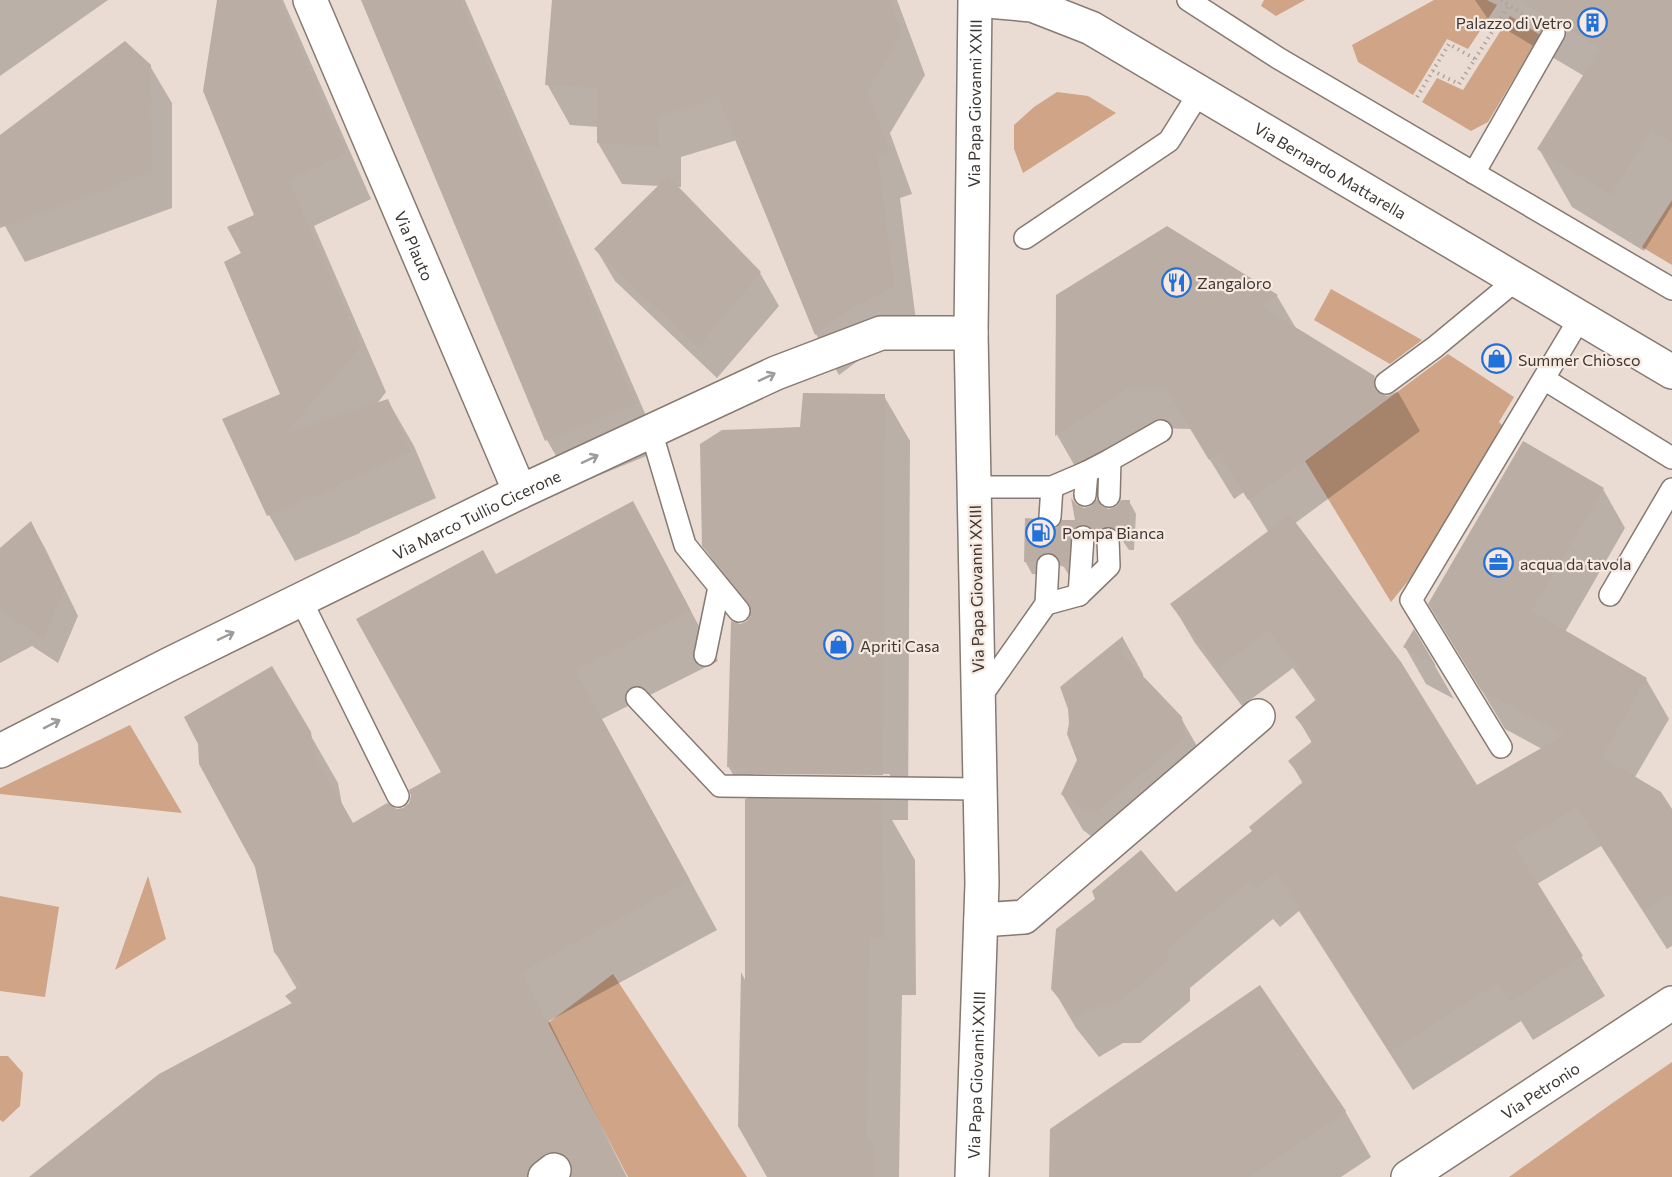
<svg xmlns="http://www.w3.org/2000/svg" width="1672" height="1177" font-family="Commissioner,sans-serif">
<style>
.green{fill:#d0a486}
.shadow{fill:#0003;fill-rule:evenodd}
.building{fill:#baada4}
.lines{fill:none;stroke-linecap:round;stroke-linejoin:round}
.service-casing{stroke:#867a72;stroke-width:24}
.minor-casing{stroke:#867a72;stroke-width:36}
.tertiary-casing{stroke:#867a72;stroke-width:36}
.path{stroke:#afa49d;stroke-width:4;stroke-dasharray:1.5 4.5;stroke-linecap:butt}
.service{stroke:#fff;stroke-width:21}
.minor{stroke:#fff;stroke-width:33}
.tertiary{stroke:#fff;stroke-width:33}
.oneway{stroke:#9e9c9a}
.labels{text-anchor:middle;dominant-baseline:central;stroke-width:4.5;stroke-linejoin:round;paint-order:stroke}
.poi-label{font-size:16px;fill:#3d3834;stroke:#f7e9e0;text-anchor:start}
.street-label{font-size:16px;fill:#3d3834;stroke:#f7e9e0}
</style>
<rect width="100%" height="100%" fill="#eadcd3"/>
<g class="green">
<path d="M1264,0H1305L1276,16L1261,6Z"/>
<path d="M1434,0H1487L1497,5L1468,49L1447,39L1413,95L1358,62L1352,45Z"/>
<path d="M1510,16L1540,35L1488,122L1471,131L1422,102L1437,78L1463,90Z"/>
<path d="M1057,92L1088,96L1116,113L1023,173L1014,149V125L1034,107Z"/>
<path d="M1672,200V265L1642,247Z"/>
<path d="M1331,289L1422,340L1390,364L1314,320Z"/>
<path d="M1448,354L1514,397L1499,422L1504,427L1422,564L1391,602L1305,461Z"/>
<path d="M130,725L182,813L0,794V788Z"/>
<path d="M148,876L166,939L115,970Z"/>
<path d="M0,896L59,907L45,997L0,991Z"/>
<path d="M613,974L747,1177H628L548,1023Z"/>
<path d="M0,1056H8L23,1073L20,1106L3,1122L0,1120Z"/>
<path d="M1672,1062V1177H1509L1611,1104Z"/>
</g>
<g class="shadow">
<path d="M0,0H108L0,76Z"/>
<path d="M221,0H283L371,199L314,226L386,392L376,405L388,401L414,446L436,498L360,532V533L295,561L269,515L282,394L243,253L256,216Z"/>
<path d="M363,0H465L661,450L573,486L547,440Z"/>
<path d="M556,0H897L925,75L890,133L912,194L900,198L917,328L874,349L839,375L816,334L737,140L681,157V187H676L760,273L779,306L717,378L615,281L596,249L659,186L622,184L598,143V127L570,125L547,84Z"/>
<path d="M1475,0H1672V206L1644,251L1572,207L1539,149L1584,76L1488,19Z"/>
<path d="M150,66L172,103V208L25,262L0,217V137Z"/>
<path d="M1167,228L1277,296L1297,330L1374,378L1385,397L1398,392L1420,431L1294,524L1477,787L1542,749L1505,729L1453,643L1603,489L1625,528L1565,632L1646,679L1669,719L1635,777L1672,812V946L1667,949L1601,846L1537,884L1605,996L1533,1040L1521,1021L1413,1090L1299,911L1280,927L1273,919L1190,988V1001L1140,1043H1123L1099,1057L1076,1028L1053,989L1254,832L1303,784L1290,761L1312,743L1297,717L1316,701L1293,668L1242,706L1195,643L1172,604L1269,533L1244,492L1234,499L1191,429L1153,428L1080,475L1057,435L1058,296Z"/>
<path d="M884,396L910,441L908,820H892L915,860L916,995H902L899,1177H769L747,985V799L728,766L741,625L748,622L751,617L730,591L704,545L802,428ZM753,772L890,774V777L753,775Z"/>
<path d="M1129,501L1136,514L1134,550H1129L1122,540L1085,538L1075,575H1069L1064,567L1056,564L1043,574H1032L1025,561L1042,529L1050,531L1077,522L1076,506L1084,509L1101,508L1108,510Z"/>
<path d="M632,503L718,661L602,719L717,930L549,1021L627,1177H35L292,1004L287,996L297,989L275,952L272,668L338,783L342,805L353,824L404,809L443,772L496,575Z"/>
<path d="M31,523L45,548L78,616L58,663L32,646L0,663V550Z"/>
<path d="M1414,632L1435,666L1454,699L1426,684L1405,647Z"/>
<path d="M1123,638L1143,674V678L1181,718L1202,755L1100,843L1083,830L1062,794L1079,761L1070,709L1062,687Z"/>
<path d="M1345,1111L1371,1157L1341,1177H1050Z"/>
</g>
<g class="building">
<path d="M217,0H279L346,153L289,180L361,346L287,432L388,399L411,452L335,486V488L267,516L222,419L280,394L224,262L241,253L227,227L254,215L203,91Z"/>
<path d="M361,0H460L636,404L545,441Z"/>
<path d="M552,0H890L902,33L868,91L890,153L878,157L894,287L851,308L815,335L718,98L658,116L659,147L597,143V88L545,85Z"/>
<path d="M1518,0H1672V142L1651,130L1611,195L1537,149L1600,48L1565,28L1561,22L1553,20Z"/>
<path d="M125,41L151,65L152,172L0,228V135Z"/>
<path d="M668,176L761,272L698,347L594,249Z"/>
<path d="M1167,226L1278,295L1261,306L1375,376L1373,385L1380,394L1388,396L1398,391L1305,461L1248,500L1219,453L1209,460L1166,389L1129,388L1055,436L1056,295Z"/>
<path d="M803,393L885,394L883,775L745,774V768L727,767L731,621L740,624L747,621L751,616L752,610L749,603L702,546L700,444L722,430L800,427Z"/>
<path d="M1523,441L1604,488L1532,611L1647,678L1602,757L1661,792L1672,809V893L1644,911L1577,807L1514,845L1583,956L1509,1002L1498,983L1390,1052L1276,873L1256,889L1250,881L1168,948V961L1117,1004H1101L1075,1018L1051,989L1056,929L1095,899L1092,891L1141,850L1176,892L1252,831L1249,827L1304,781L1288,761L1314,740L1295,717L1318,698L1269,630L1219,668L1170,604L1290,515L1401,662L1477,785L1564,735L1481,690L1428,604Z"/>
<path d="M1071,498L1077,505L1084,508L1091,506L1097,499L1102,506L1108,509L1116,507L1121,500H1130L1128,538H1121L1118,532L1113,528H1102L1096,537L1094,531L1090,526L1078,525L1073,529L1070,536L1068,563H1060L1055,555L1048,552L1042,554L1036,562H1024L1025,518L1038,519L1042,527L1050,530L1056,528L1062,520H1075Z"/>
<path d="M633,501L691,611L575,670L690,880L522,972L625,1177H571L573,1168L569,1159L562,1153L552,1151L542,1155L533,1163L528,1169L527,1177H29L159,1074L292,1003L285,996L301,985L274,952L255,867L199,764L198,744L184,717L272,666L311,732L314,754L353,823L387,803L397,809L403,808L409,803L411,796L409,790L441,772L356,619L483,550L496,574Z"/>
<path d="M31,521L64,590L44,638L0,611V548Z"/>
<path d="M1414,629L1436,666L1403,647Z"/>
<path d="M1123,636L1122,654L1182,717L1185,738L1095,812L1077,807L1061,794L1077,760L1067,734L1069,723L1068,709L1060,687Z"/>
<path d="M745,799L882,801L884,938H869L867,1139H873V1177H767L738,1126L741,972L745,980Z"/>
<path d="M1260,985L1346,1111L1249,1177H1049L1050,1129Z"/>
</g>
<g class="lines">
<defs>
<g id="service">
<path d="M1188,0L1278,58L1672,289"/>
<path d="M1474,173L1554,33"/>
<path d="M1025,238L1169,141L1199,93"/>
<path d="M1544,379L1672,458"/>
<path d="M1386,383L1435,347L1516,280"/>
<path d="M651,431L685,545L739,611"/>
<path d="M1110,460L1161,431"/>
<path d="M974,487H1052L1087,472"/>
<path d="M1085,495L1087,472L1110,460L1109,496"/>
<path d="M1050,517L1052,487"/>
<path d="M1048,565L1046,604L1079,595L1083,537"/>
<path d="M1079,595L1109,566L1108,539"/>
<path d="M1610,595L1672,489"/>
<path d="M301,600L398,796"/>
<path d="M705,655L719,587"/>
<path d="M637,698L720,786L980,789"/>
<path d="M979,699L1046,604"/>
<path d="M1501,747L1411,600L1580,318"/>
</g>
<g id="minor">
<path id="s1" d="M310,0L520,492"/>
<path id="s2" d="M0,751L170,664L520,492L776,373L881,333H971"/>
<path d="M981,920L1024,917L1258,716"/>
<path d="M545,1177L554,1170"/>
<path id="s3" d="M1408,1177L1672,1003"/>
</g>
<g id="tertiary">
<path id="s4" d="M976,0L1032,5L1091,28L1672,372"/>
<path id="s5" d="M972,1177L982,883L971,333L975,0"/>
</g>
</defs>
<use href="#service" class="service-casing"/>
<use href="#minor" class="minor-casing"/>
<use href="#tertiary" class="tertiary-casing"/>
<g class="path">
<path d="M1501,0L1523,14"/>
<path d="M1475,59L1509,5"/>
<path d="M1417,97L1449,44L1475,59L1459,84L1433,71"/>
</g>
<use href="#service" class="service"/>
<use href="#minor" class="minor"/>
<use href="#tertiary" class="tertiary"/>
</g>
<defs><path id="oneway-shaft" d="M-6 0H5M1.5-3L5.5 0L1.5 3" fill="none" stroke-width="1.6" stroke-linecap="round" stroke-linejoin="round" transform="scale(1.5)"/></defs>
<g class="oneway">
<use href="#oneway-shaft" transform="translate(767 377) rotate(-25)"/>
<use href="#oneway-shaft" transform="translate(590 459) rotate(-25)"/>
<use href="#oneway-shaft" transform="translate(226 636) rotate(-26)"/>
<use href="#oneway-shaft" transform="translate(52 724) rotate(-27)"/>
</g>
<defs>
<symbol id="building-ring" viewBox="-11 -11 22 22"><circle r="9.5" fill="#f7e9e0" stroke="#2071db" stroke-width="1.5"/><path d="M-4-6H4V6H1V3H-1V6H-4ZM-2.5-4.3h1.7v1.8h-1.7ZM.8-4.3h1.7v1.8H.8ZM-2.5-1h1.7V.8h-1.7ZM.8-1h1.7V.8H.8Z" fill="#2071db"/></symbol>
<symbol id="restaurant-ring" viewBox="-11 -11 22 22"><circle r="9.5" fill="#f7e9e0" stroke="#2071db" stroke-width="1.5"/><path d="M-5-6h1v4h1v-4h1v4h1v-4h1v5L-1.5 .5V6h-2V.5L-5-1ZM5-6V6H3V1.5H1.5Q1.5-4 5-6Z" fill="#2071db"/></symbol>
<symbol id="shop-ring" viewBox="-11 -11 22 22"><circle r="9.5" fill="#f7e9e0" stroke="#2071db" stroke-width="1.5"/><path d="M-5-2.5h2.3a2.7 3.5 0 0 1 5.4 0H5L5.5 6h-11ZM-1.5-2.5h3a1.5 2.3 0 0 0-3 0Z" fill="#2071db"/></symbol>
<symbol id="fuel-ring" viewBox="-11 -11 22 22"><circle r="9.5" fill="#f7e9e0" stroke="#2071db" stroke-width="1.5"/><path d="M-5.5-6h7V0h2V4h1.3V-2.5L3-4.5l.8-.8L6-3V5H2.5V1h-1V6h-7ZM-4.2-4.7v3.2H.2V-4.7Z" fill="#2071db"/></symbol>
<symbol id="office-ring" viewBox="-11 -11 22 22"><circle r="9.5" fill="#f7e9e0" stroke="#2071db" stroke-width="1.5"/><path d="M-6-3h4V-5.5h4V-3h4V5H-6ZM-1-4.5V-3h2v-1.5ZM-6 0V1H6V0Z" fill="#2071db"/></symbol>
</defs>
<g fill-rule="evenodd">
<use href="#building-ring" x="1576" y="6" width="33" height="33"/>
<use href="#restaurant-ring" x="1160" y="266" width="33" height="33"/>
<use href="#shop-ring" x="1480" y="342" width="33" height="33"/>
<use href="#fuel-ring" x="1024" y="516" width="33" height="33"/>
<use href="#office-ring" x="1482" y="546" width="33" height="33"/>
<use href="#shop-ring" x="822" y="628" width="33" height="33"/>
</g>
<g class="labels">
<g class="poi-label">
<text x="1572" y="22" text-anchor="end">Palazzo di Vetro</text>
<text x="1197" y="282">Zangaloro</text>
<text x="1518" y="359">Summer Chiosco</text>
<text x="1062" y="532">Pompa Bianca</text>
<text x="1520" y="563">acqua da tavola</text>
<text x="860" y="645">Apriti Casa</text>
</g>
<g class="street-label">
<text stroke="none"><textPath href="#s5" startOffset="1074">Via Papa Giovanni XXIII</textPath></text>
<text stroke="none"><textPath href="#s4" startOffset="398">Via Bernardo Mattarella</textPath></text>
<text stroke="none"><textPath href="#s1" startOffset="267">Via Plauto</textPath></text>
<text stroke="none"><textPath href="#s2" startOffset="532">Via Marco Tullio Cicerone</textPath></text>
<text transform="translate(976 589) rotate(-91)">Via Papa Giovanni XXIII</text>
<text stroke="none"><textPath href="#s5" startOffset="102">Via Papa Giovanni XXIII</textPath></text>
<text stroke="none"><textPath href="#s3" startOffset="158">Via Petronio</textPath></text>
</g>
</g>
</svg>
